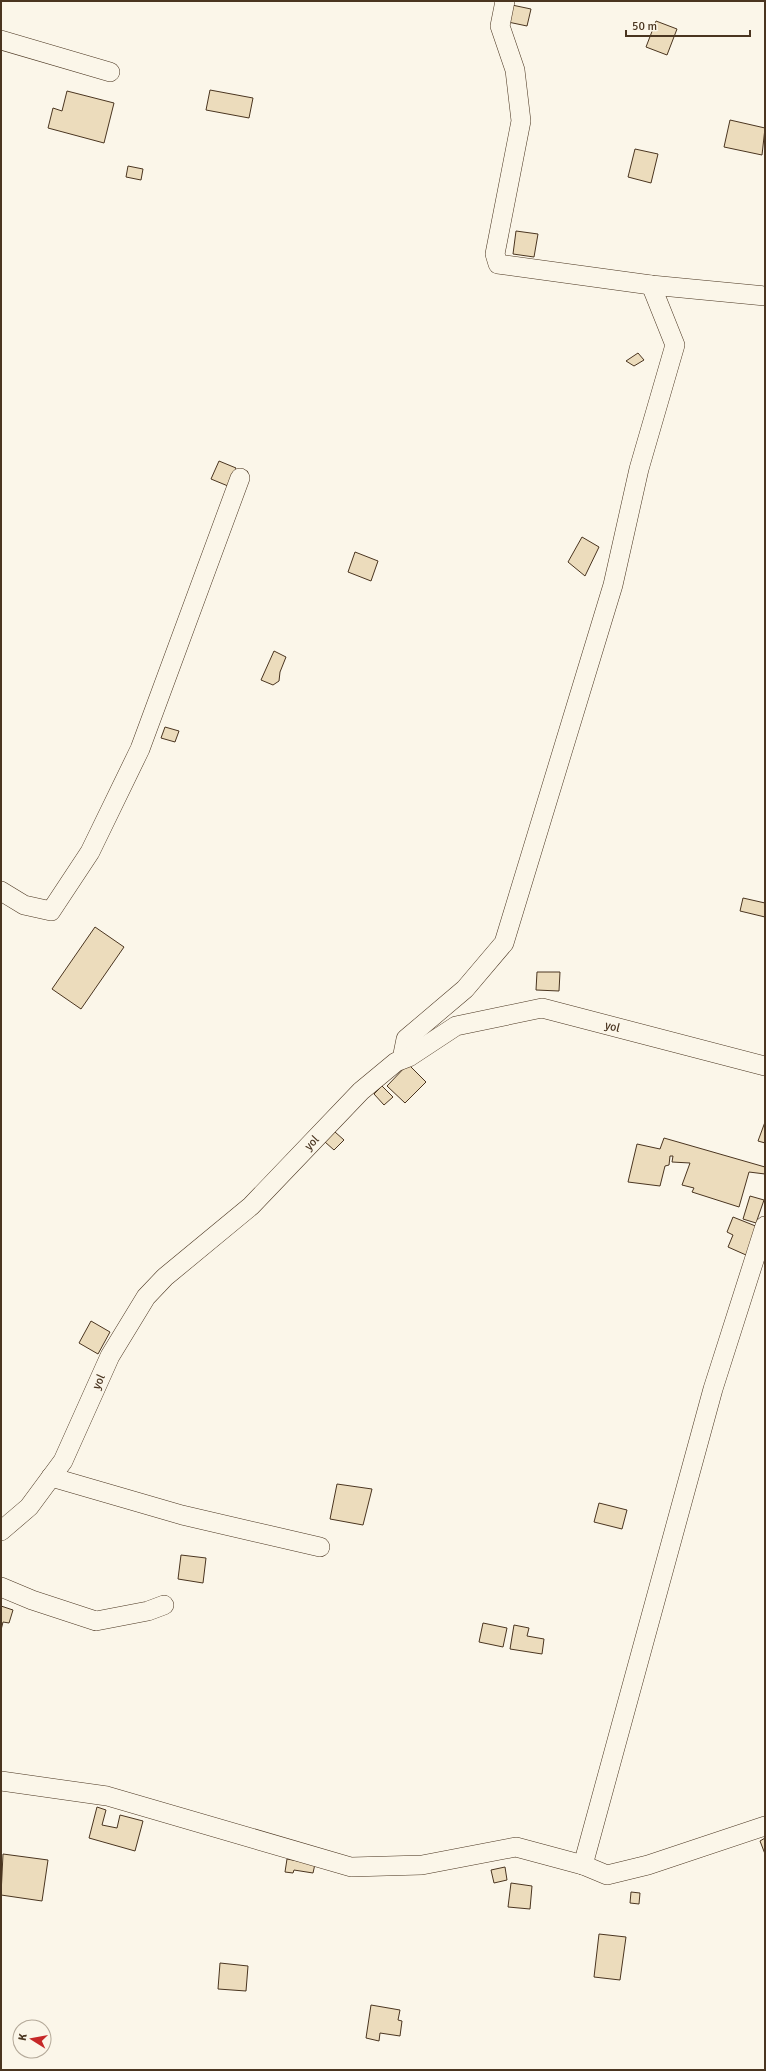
<svg xmlns="http://www.w3.org/2000/svg" width="766" height="2071" font-family="Signika,sans-serif">
<style>
.building{fill:#ecdcbc;stroke:#4a3520}
.lines{fill:none;stroke-linecap:round;stroke-linejoin:round}
.minor-casing{stroke:#4a3520;stroke-width:20}
.minor{stroke:#fbf6e9;stroke-width:19}
.labels{text-anchor:middle;dominant-baseline:central;stroke-width:3;stroke-linejoin:round;paint-order:stroke}
.street-label{font-size:12px;fill:#4a3520;stroke:#fbf6e9}
</style>
<rect width="100%" height="100%" fill="#fbf6e9"/>
<g class="building">
<path d="M512,5L531,9L527,26L508,22Z"/>
<path d="M656,21L677,29L667,55L646,47Z"/>
<path d="M210,90L253,98L249,118L206,110Z"/>
<path d="M67,91L114,103L104,143L48,128L53,108L62,111Z"/>
<path d="M730,120L765,128L762,155L724,147Z"/>
<path d="M635,149L658,154L651,183L628,177Z"/>
<path d="M128,166L143,169L141,180L126,177Z"/>
<path d="M516,231L538,234L534,257L513,254Z"/>
<path d="M638,353L644,360L634,366L626,361Z"/>
<path d="M219,461L236,468L228,486L211,479Z"/>
<path d="M582,537L599,547L585,576L568,562Z"/>
<path d="M355,552L378,561L371,581L348,572Z"/>
<path d="M274,651L286,657L280,672L279,681L273,685L261,680Z"/>
<path d="M165,727L179,731L175,742L161,738Z"/>
<path d="M743,898L765,903V917L740,911Z"/>
<path d="M95,927L124,947L81,1009L52,989Z"/>
<path d="M537,972H560L559,991L536,990Z"/>
<path d="M408,1064L426,1082L405,1103L387,1086Z"/>
<path d="M382,1086L393,1097L384,1105L374,1094Z"/>
<path d="M765,1122V1143L758,1141Z"/>
<path d="M335,1132L344,1140L334,1150L325,1142Z"/>
<path d="M664,1138L765,1167V1174L749,1172L739,1207L692,1192L694,1188L682,1185L690,1163L672,1162L673,1156H670L669,1165L665,1166L660,1186L628,1182L637,1144L660,1149Z"/>
<path d="M750,1196L764,1200L756,1223L743,1219Z"/>
<path d="M733,1217L758,1227L746,1255L728,1247L733,1235L727,1232Z"/>
<path d="M91,1321L110,1332L98,1354L79,1343Z"/>
<path d="M337,1484L372,1489L363,1525L330,1519Z"/>
<path d="M599,1503L627,1510L622,1529L594,1522Z"/>
<path d="M181,1555L206,1558L203,1583L178,1579Z"/>
<path d="M1,1606L13,1610L9,1623L3,1622L1,1630Z"/>
<path d="M483,1623L507,1628L503,1647L479,1642Z"/>
<path d="M514,1625L529,1628L527,1636L544,1639L542,1654L510,1649Z"/>
<path d="M97,1807L106,1810L102,1825L117,1828L120,1815L143,1821L135,1851L89,1838Z"/>
<path d="M765,1838V1854L760,1841Z"/>
<path d="M3,1854L48,1860L42,1901L1,1895Z"/>
<path d="M287,1859L315,1864L313,1873L294,1870L293,1873L285,1872Z"/>
<path d="M505,1867L507,1880L494,1883L491,1870Z"/>
<path d="M511,1883L532,1886L530,1909L508,1907Z"/>
<path d="M631,1892L640,1893L639,1904L630,1903Z"/>
<path d="M599,1934L626,1937L620,1980L594,1977Z"/>
<path d="M220,1963L248,1966L246,1991L218,1989Z"/>
<path d="M371,2005L400,2010L398,2020L402,2021L400,2036L380,2033L379,2041L366,2038Z"/>
</g>
<g class="lines">
<defs>
<g id="minor">
<path d="M505,1L500,26L515,70L521,121L495,254L498,264L651,285L765,296"/>
<path d="M1,40L110,72"/>
<path d="M1,891L24,905L51,911L90,852L140,749L240,478"/>
<path d="M402,1059L406,1039L465,989L504,943L613,585L639,469L675,345L651,285"/>
<path d="M51,1477L182,1515L320,1547"/>
<path id="s1" d="M1,1531L29,1507L63,1461L110,1356L146,1297L165,1277L251,1206L361,1091L396,1062L409,1057L456,1026L542,1008L765,1066"/>
<path d="M1,1587L32,1600L96,1621L148,1611L164,1605"/>
<path d="M1,1781L107,1796L351,1867L422,1865L516,1847L583,1865L607,1875L648,1865L765,1826"/>
<path d="M583,1865L713,1389L765,1226"/>
</g>
</defs>
<use href="#minor" class="minor-casing"/>
<use href="#minor" class="minor"/>
</g>
<g class="labels">
<g class="street-label">
<text stroke="none"><textPath href="#s1" startOffset="853">yol</textPath></text>
<text stroke="none"><textPath href="#s1" startOffset="505">yol</textPath></text>
<text stroke="none"><textPath href="#s1" startOffset="181">yol</textPath></text>
</g>
</g>
<rect width="766" height="2071" fill="none" stroke="#4a3520" stroke-width="4"/>
<g transform="translate(32 2039) rotate(281)"><circle r="19" fill="#fbf6e9" stroke="#b4a999"/>
<path d="M0-3L7 15L0 10L-7 15Z" fill="#c62828"/>
<text y="-6" font-size="11" font-weight="bold" text-anchor="middle" fill="#4a3520">K</text>
</g>
<path d="M626 30v6h124v-6" fill="none" stroke="#4a3520" stroke-width="2"/>
<text x="632" y="30" font-size="12" fill="#4a3520" stroke="#fbf6e9" stroke-width="3" paint-order="stroke">50 m</text>
</svg>
